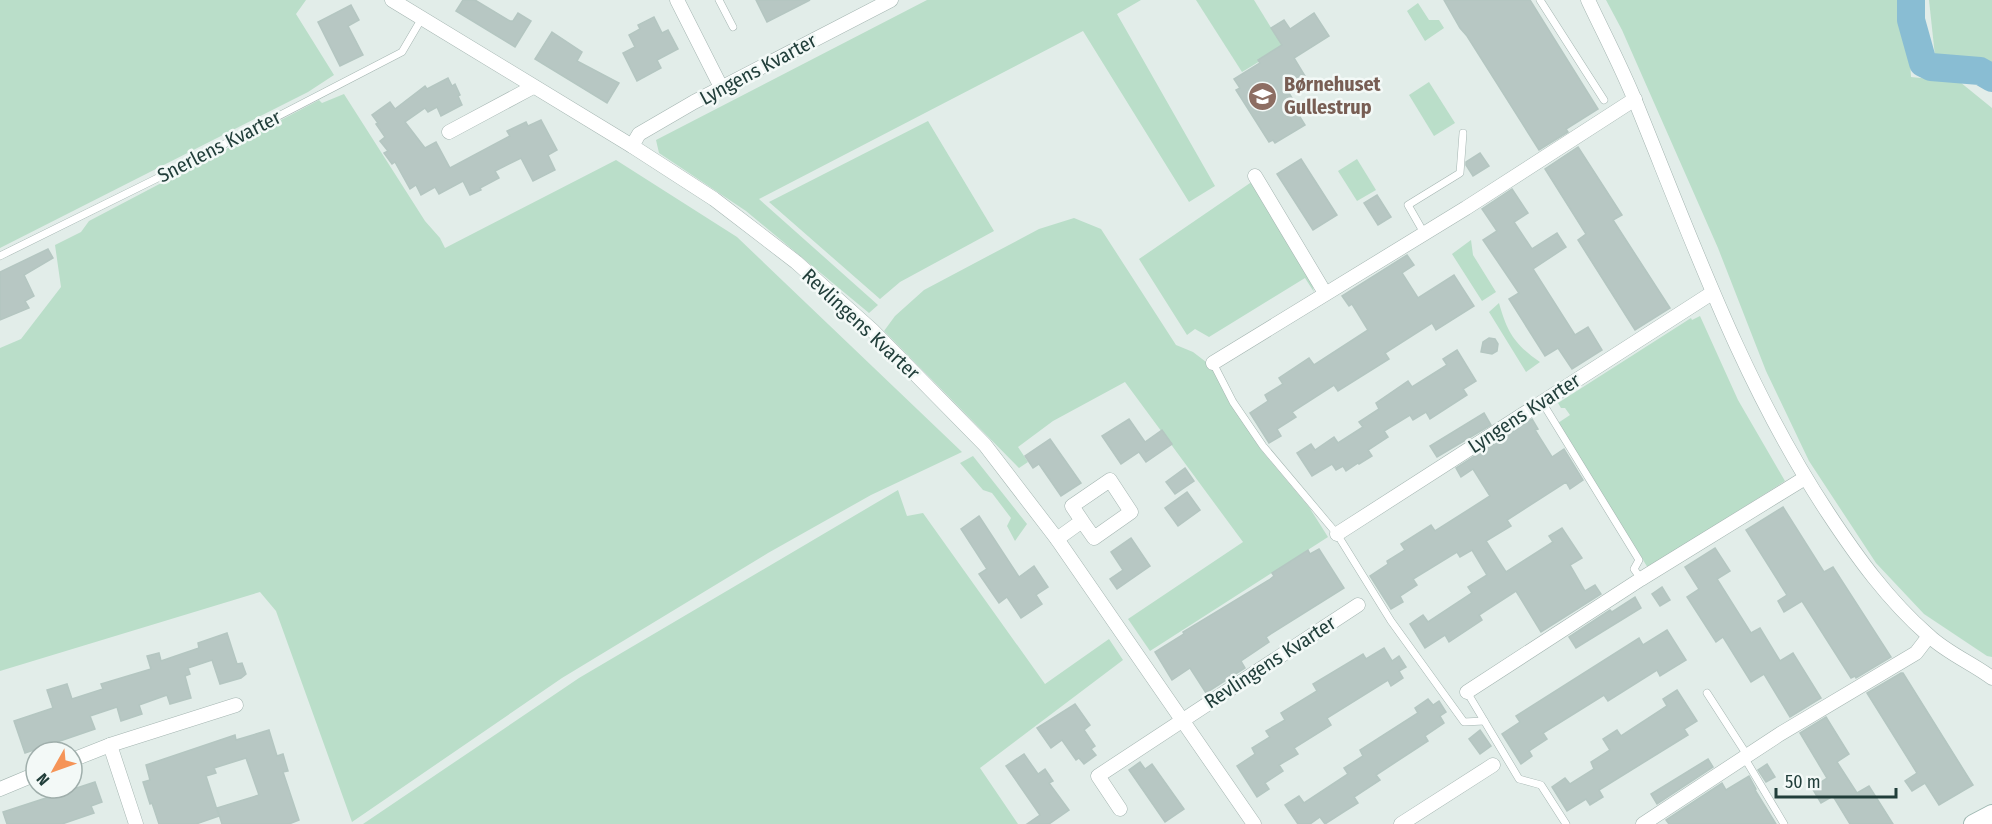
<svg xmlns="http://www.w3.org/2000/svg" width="1992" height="824" font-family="'Fira Sans Condensed',sans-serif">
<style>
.green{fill:#badec9}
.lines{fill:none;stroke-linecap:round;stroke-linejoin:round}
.river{stroke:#89bdd3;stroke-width:28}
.building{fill:#b7c7c3;stroke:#b4c6c1;stroke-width:1.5}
.lane-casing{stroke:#a4b5b1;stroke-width:8}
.street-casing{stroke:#a4b5b1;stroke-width:15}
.secondary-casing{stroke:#a0b9b3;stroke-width:20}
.lane{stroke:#fff;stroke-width:7}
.street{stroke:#fff;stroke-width:14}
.secondary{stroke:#fff;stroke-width:18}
.labels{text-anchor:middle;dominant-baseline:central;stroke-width:5;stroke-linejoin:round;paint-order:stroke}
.street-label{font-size:20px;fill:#213e3a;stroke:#f3f9f7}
.education-label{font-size:20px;font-weight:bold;fill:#785e54;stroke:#f3f9f7;text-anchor:start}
</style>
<rect width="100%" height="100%" fill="#e2ede9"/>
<g class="green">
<path d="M0,0H306L296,14L334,75L308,92L0,248Z"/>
<path d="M927,0H1141L1117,14L1215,186L1189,202L1083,31L759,199L878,305L869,313L746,211L659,153L656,140Z"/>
<path d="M1196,0H1254L1283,47L1242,72Z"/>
<path d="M1606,0H1906L1911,77L1960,82L1992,108V657L1987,656L1924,614L1876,563L1809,461L1766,371L1718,248L1622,30Z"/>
<path d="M1929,0H1992V66L1935,56Z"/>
<path d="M1418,3L1429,20H1439L1444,28L1425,41L1407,11Z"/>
<path d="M1429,82L1455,123L1434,136L1409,95Z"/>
<path d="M344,94L425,221L440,238L445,248L616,160L737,237L962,452L871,495L768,553L562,678L352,822L276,611L260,592L0,671V348L21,339L61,287L55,245L81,232L89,221L319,100L322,103Z"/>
<path d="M928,121L994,231L900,282L880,299L769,202Z"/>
<path d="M1357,159L1376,190L1357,201L1338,171Z"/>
<path d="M1253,181L1311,280L1314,292L1305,278L1209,337L1195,329L1187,335L1139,259Z"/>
<path d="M1074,218L1101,229L1176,345L1193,352L1210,365L1232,405L1262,451L1309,507L1328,537L1150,651L1128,619L1243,542L1125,382L1053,421L1018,447L1028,462L1019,468L884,331L895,316L924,290L1039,229Z"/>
<path d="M1471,240L1473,255L1496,292L1482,301L1452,254Z"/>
<path d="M1499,303C1507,332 1515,345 1540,362L1526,372L1489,312Z"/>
<path d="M1700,316L1738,400L1785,481L1648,568L1558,423L1570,415L1565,408H1561L1558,403L1691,318L1692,320Z"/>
<path d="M973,456L1027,524L1015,541L1007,526L1011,518L992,493L983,490L960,463Z"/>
<path d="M898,490L907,516L923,513L1045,684L1109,639L1123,660L980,768L1018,824H363L579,678Z"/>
</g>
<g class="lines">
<path class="river" d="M1911,0V20L1923,63L1931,67L1980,71L1992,78"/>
</g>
<g class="building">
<path d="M463,0H475L510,21H513L518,13L531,21L515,47L456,11Z"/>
<path d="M756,0H810L767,22Z"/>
<path d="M1444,0H1530L1598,109L1566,129L1568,132L1539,150L1467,36L1460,28Z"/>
<path d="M351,5L359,20L348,26L363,55L340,66L318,22Z"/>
<path d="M1314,13L1329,36L1294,58L1305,76L1286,88L1298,108L1295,109L1305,125L1275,143L1273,140L1269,142L1236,90L1240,88L1234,79L1260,63L1258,60L1282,45L1271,28L1284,20L1290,29Z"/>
<path d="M654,17L662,33L668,30L678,49L657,60L661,68L637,81L623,53L635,47L629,35L640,29L638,25Z"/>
<path d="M552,32L582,52L577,61L619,83L607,103L535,59Z"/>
<path d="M448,78L452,86L455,84L460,95L458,96L462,105L441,116L437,107L428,112L425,108L405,122L425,148L436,142L450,168L510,136L507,131L526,122L528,126L541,120L557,150L548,155L555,170L533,181L521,158L495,171L499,178L480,188L481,190L470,195L463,181L439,194L435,187L421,195L416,185L410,189L395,162L392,164L384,153L388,151L380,141L385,137L376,124L378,123L372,115L390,102L395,109L425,86L427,89Z"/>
<path d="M1578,147L1622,215L1613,220L1670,308L1635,330L1578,240L1586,234L1545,169Z"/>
<path d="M1480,153L1489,166L1473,176L1466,165V162Z"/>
<path d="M1301,159L1337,215L1313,230L1277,174Z"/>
<path d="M1512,189L1528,213L1514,222L1532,249L1557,233L1566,247L1533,269L1575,335L1588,327L1602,350L1572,369L1558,348L1545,356L1509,299L1519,293L1483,240L1497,231L1482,209Z"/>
<path d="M1377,195L1391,217L1378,225L1364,203Z"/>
<path d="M48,249L53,258L24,275L34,296L25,301L29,308L0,320V272Z"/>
<path d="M1407,255L1414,265L1402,273L1418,298L1454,275L1474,306L1436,330L1432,323L1385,353L1389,359L1338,391L1334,385L1292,412L1296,417L1277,429L1281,436L1269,443L1250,413L1268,401L1265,395L1283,384L1279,378L1309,358L1314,365L1368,330L1352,304L1349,306L1342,296Z"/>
<path d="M1489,338L1495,339L1498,344L1497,351L1492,354L1481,352L1483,342Z"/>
<path d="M1457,350L1476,381L1463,389L1467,395L1430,419L1426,412L1413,420L1410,415L1384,431L1388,437L1368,450L1372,456L1359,464L1358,463L1346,471L1343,466L1336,470L1332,464L1312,476L1297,453L1311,444L1315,450L1334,437L1338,443L1363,427L1359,422L1379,409L1376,403L1408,381L1412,387L1447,365L1443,359Z"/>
<path d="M1484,413L1491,425L1437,457L1430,446Z"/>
<path d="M1129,419L1145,442L1162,430L1172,444L1146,462L1139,452L1121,464L1102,436Z"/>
<path d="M1532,419L1538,429L1535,430L1552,457L1564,449L1583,480L1570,489L1566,482L1507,520L1511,526L1486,541L1506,572L1553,542L1549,536L1562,528L1582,558L1570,565L1585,591L1595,585L1601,594L1541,632L1516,591L1479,615L1482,620L1449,642L1445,635L1425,648L1410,624L1423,615L1428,622L1472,593L1468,587L1487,575L1472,550L1460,557L1457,552L1413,579L1417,585L1400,596L1403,602L1391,609L1370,576L1388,564L1387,561L1405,550L1401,544L1431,525L1435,531L1490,496L1473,469L1461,477L1456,468Z"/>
<path d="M1050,439L1081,483L1061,496L1039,464L1033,468L1025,456Z"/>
<path d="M1185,468L1194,481L1175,494L1166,482Z"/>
<path d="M1187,492L1200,510L1178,526L1165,508Z"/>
<path d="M1783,507L1824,572L1833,567L1891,657L1856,678L1855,676L1851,678L1802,601L1784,612L1778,601L1787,595L1746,530Z"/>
<path d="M979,516L1019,577L1034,566L1048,587L1036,595L1042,604L1021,618L1007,597L999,603L979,574L987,569L961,529Z"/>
<path d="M1131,538L1150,566L1117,589L1110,579L1123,570L1111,552Z"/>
<path d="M1715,548L1730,571L1717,579L1751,633L1760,628L1780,661L1793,653L1821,698L1790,717L1764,674L1751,682L1723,637L1716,642L1687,597L1699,589L1685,567Z"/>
<path d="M1319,549L1344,588L1266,637L1269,642L1241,661L1245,668L1206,693L1190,668L1172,680L1155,652L1184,634L1183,632L1269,580L1274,576L1272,573L1308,550L1310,554Z"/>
<path d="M1662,587L1670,600L1660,606L1652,594Z"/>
<path d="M1635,597L1641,608L1576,648L1569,637L1610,610L1612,612Z"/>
<path d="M1667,630L1686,660L1660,676L1657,670L1608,701L1604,695L1580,710L1543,733L1547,739L1529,751L1532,756L1521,764L1502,734L1520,722L1516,716L1639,638L1643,645Z"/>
<path d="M227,633L237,664L242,663L246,674L241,678L220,684L212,660L188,668L190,674L185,676L191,698L170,704L167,695L139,705L142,714L121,721L117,707L90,716L95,729L25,753L14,721L53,708L47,690L67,684L72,699L103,689L101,684L151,669L147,656L159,653L161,661L199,648L198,643Z"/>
<path d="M1384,648L1392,661L1399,656L1406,667L1399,671L1403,678L1391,686L1388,680L1327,718L1331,725L1294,748L1298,754L1279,765L1283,771L1265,783L1269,789L1257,797L1237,766L1255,754L1252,748L1270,737L1266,731L1285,720L1281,713L1317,691L1313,684L1363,654L1366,659Z"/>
<path d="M1901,673H1903L1973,785L1939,805L1925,783L1912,791L1905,781L1917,773L1867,693Z"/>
<path d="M1677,690L1697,721L1684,729L1688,735L1599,790L1603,797L1590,805L1586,799L1567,811L1552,787L1565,778L1570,784L1594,769L1591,762L1610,750L1603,739L1617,730L1621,736L1667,706L1663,699Z"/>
<path d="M1428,699L1433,705L1439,701L1446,712L1440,716L1444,723L1425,736L1428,741L1376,775L1380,780L1354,797L1358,803L1345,811L1325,824L1320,817L1310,824H1298L1285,805L1299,796L1304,803L1348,774L1344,768L1363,756L1360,750L1418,713L1415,708Z"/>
<path d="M1075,704L1090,725L1084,730L1095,746L1091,749L1096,755L1084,764L1079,758L1076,760L1062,740L1051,748L1037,728Z"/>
<path d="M1826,717L1849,754L1837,762L1857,793L1869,786L1893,824H1850L1833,796L1821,803L1812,788L1827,778L1800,733Z"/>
<path d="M269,730L277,756L283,754L288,771L283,772L299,820L289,824H222L217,808L259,795L246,758L214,768L216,773L206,776L219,816L196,824H159L152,803L150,804L143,782L150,780L146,765L235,735L236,740Z"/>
<path d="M1480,730L1491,746L1480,754L1469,739Z"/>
<path d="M1024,754L1038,774L1045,769L1053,781L1049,783L1069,810L1049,824H1027L1040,815L1006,766Z"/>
<path d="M1708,759L1713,767L1657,804L1651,794Z"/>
<path d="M1140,762L1145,769L1152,764L1184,809L1165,822L1129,770Z"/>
<path d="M1767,764L1775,777L1766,782L1758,770Z"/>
<path d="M1749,776L1756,789L1755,790L1776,824H1669L1666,820L1722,783L1726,790Z"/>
<path d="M95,782L102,802L91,806L94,813L62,824H7L3,812Z"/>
</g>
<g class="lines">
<defs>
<g id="lane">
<path d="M719,0L733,27"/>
<path d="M1540,0L1604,100"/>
<path d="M1424,233L1408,205L1460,173L1463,133"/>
<path d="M0,256L180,167L402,52L422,18"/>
<path d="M1213,363L1233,402L1263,446L1337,534L1391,621L1464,722L1484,721"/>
<path d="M1542,402L1639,560L1634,569L1641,579"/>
<path d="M1467,692L1519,779L1541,785L1566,824"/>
<path d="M1707,693L1747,755"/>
<path d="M1744,757L1784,824"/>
</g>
<g id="street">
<path d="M392,0L632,146L714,199L796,262L872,330L985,445L1057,539L1254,824"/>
<path d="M677,0L721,87"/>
<path d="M1588,0C1604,34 1622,68 1636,103C1693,243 1744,386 1828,513C1857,557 1888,600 1928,635C1947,653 1972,663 1992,678"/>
<path d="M449,132L533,87"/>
<path d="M632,146L639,134L694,102L891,0"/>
<path d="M1255,176L1325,293"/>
<path d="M1213,363L1466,208L1635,99"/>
<path d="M1337,534L1712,293"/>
<path d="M1057,539L1082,521L1072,506L1110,480L1131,512L1094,538L1082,521"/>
<path d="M1467,692L1641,579L1805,478"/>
<path d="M110,745L236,705"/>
<path d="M72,760L110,745L136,824"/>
<path d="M0,789L36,774"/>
<path d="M1120,809L1098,776L1358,605"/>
<path d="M1401,824L1493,765"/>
<path d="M1643,824L1780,734L1916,653L1929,636"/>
</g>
<path id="secondary" d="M1973,824L1992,814"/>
</defs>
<use href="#lane" class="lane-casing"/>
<use href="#street" class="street-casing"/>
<use href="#secondary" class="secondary-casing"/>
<use href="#lane" class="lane"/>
<use href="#street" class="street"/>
<use href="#secondary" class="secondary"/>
</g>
<defs>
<symbol id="school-disc" viewBox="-11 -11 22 22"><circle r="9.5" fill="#8d6e63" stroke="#f3f9f7"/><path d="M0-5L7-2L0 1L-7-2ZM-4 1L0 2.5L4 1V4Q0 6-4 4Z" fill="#fff"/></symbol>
</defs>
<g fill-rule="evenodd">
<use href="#school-disc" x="1246" y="80" width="33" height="33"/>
</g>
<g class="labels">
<g class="street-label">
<text transform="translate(758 69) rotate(-28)">Lyngens Kvarter</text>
<text transform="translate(219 146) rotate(-27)">Snerlens Kvarter</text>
<text transform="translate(861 324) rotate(43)">Revlingens Kvarter</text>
<text transform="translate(1524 413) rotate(-33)">Lyngens Kvarter</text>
<text transform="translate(1270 662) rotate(-33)">Revlingens Kvarter</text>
</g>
<g class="education-label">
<text x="1284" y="84">Børnehuset<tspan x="1284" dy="23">Gullestrup</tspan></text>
</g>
</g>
<g transform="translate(54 770) rotate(230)"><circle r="28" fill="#f3f9f7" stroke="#9faeab" stroke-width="1.5"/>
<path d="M0-4.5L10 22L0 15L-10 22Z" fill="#f59457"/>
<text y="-9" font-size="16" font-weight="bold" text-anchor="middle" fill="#213e3a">N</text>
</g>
<path d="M1776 788v9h120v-9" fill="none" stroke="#213e3a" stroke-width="3"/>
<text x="1785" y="788" font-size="18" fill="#213e3a" stroke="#f3f9f7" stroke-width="4.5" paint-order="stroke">50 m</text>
</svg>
